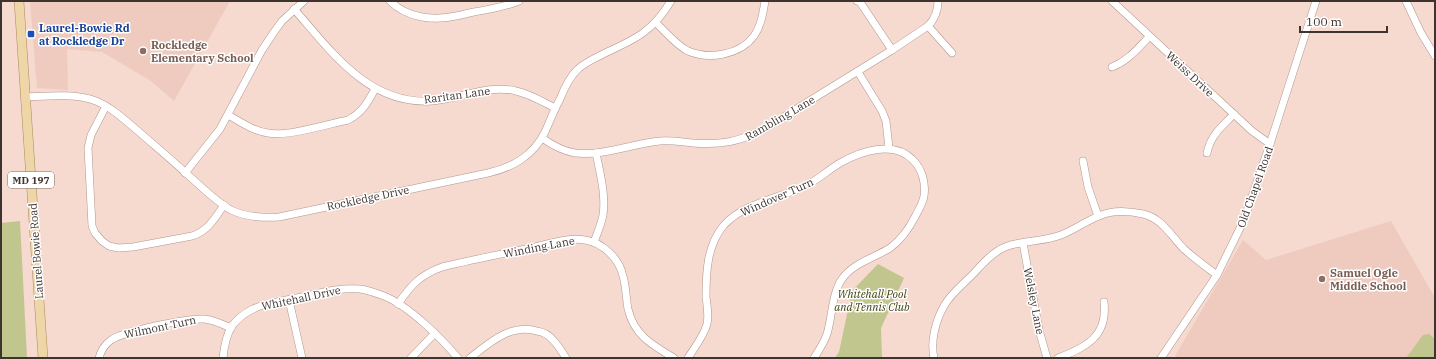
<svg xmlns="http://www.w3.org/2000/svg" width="1436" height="359" font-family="'IBM Plex Serif',serif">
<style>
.built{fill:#efcbbf}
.green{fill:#c1c58e}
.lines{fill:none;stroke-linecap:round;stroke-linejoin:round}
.minor-casing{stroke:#b1968d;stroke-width:8}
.major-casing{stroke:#ab8b59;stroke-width:10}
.minor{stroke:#fff;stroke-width:7}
.major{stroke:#efd6a9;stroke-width:9}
.transit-dot{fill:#1a4fb4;stroke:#fff;stroke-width:1.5}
.education-dot{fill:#8d6e63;stroke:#fff;stroke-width:1.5}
.labels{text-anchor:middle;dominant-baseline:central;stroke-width:3;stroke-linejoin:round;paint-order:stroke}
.shield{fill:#fff;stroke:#78706d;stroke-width:1}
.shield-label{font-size:10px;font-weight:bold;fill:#3e332f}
.transit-label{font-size:11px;font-weight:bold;fill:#164399;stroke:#fff;text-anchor:start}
.education-label{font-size:11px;font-weight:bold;fill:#785e54;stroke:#fff;text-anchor:start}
.street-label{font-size:11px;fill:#3e332f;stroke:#fff}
.park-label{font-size:11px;font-style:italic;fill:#3d3f0b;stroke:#fff}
</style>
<rect width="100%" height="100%" fill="#f6d9cf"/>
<g class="built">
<path d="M30,1H230L174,101L151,81L102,52L67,49L68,90L37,88Z"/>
<path d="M1391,221L1435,298V358H1178L1175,356L1243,240L1266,260Z"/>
</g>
<g class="green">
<path d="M20,221L27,358H1V223Z"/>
<path d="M878,264L904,278L881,328L882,358H835L839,352L852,291Z"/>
<path d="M1429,334L1435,339V358H1406L1423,335Z"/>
</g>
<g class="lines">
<defs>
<g id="minor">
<path d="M390,1C407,18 433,21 456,16C462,15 468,13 474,12C490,9 505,7 519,1"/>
<path d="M857,1L860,2L892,50"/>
<path d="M1112,1L1252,131L1270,144"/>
<path d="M1406,1L1421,33L1435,56"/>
<path d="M294,9C332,52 368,105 432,101C460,99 488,84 516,91C530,94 543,102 555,108"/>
<path d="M656,23C666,32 676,45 688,51C709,60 740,55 754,36C761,26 763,13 765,1"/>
<path d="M928,26L952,53"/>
<path d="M1112,67C1128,61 1138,48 1149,37"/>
<path d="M858,72L882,111L886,121L889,148"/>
<path d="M26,97C48,96 75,93 96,101C111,107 125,120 138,131C155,146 172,160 188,175C202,187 215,201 231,210C246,217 263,218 279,217L488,173C512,168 534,155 545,132C550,121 554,110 560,99C564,89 569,78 577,70C585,62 596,58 605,53C636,39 653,31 671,1"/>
<path d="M106,106L91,135L88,148L92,226L95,233L102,241L109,246L118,248L133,247L192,236C208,231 215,218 224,205"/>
<path d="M228,115C241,122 253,131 268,133C287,137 328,124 348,120C362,113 368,102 375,89"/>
<path d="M542,138C552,145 562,151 575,153C604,156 631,144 660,141C671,140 682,142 693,143C722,145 738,142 764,129L892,50L928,26C935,19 938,11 938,1"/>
<path d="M1207,153C1211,134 1222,127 1234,114"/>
<path d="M1083,161L1088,187L1098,216"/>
<path d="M185,173L220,129L262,50L274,32L282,21L304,1"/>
<path d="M594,242C597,234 601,225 603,215C606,195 600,173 596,153"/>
<path d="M1023,243L1039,330L1047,358"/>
<path d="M289,300L302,358"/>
<path d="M398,304C411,285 420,275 442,267C471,260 501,254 531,248C548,244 568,237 585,240C603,243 619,258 623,276C626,286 626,298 628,309C634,335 652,345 674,358"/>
<path d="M99,358C101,350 104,345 111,340C124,331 188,318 204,319C214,320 222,324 231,328"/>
<path d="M223,358C224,348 226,335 232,326C237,319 245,313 253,309C265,303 279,302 291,299C314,295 337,287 360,289C368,290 376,293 384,296C409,306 440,337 458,358"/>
<path d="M411,358L435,333"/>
<path d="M470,358C489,343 511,323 537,331C543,332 549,335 553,340C558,345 562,352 566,358"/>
<path d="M688,358C694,348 704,336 707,324C709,315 707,305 706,297C706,272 707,245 724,225C745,202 778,199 805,186C818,180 828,170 840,163C861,151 894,140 913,160C922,169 926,183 924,196C923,203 919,209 916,215C910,227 901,240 890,248C874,258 853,263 842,279C832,293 832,318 827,334C824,343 819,350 814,358"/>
<path d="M934,358C930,341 936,320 944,306C951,293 965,283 975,272C983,263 993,252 1005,247C1023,240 1043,242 1061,235C1074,230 1086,221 1099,216C1112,210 1129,211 1143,214C1162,218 1171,236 1184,249C1194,258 1206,267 1217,275"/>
<path d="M1058,358C1086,347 1108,337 1104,302"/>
<path d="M1161,358L1217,275L1244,220L1270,144L1316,1"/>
</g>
<path id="major" d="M19,1L43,358"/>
</defs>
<use href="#minor" class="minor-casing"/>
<use href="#major" class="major-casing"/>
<use href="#minor" class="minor"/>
<use href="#major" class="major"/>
</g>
<rect class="transit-dot" x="27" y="30" width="8" height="8" rx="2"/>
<g class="education-dot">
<circle cx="143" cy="51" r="4"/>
<circle cx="1322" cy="279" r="4"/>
</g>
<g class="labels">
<rect class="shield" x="8" y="172" width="46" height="16" rx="3"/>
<g class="shield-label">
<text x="31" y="180">MD 197</text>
</g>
<g class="transit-label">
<text x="39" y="28">Laurel-Bowie Rd<tspan x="39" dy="13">at Rockledge Dr</tspan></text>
</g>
<g class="education-label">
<text x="151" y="45">Rockledge<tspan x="151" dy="13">Elementary School</tspan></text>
<text x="1330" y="273">Samuel Ogle<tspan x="1330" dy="13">Middle School</tspan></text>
</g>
<g class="street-label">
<text transform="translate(1190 74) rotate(43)">Weiss Drive</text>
<text transform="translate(457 95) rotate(-8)">Raritan Lane</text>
<text transform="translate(780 118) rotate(-30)">Rambling Lane</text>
<text transform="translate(1255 187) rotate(-70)">Old Chapel Road</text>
<text transform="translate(777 197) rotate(-24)">Windover Turn</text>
<text transform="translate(368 198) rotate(-12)">Rockledge Drive</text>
<text transform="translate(539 247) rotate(-11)">Winding Lane</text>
<text transform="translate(36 251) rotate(-94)">Laurel Bowie Road</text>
<text transform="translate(301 298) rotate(-12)">Whitehall Drive</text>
<text transform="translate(1034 301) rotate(79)">Welsley Lane</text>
<text transform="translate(160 327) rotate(-12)">Wilmont Turn</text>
</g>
<g class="park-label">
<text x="872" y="294">Whitehall Pool<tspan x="872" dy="13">and Tennis Club</tspan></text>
</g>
</g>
<rect width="1436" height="359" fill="none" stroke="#3e332f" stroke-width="4"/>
<path d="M1300 26v6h87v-6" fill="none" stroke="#3e332f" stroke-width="2"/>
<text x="1306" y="26" font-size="12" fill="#3e332f" stroke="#ffffff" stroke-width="3" paint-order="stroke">100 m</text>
</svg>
